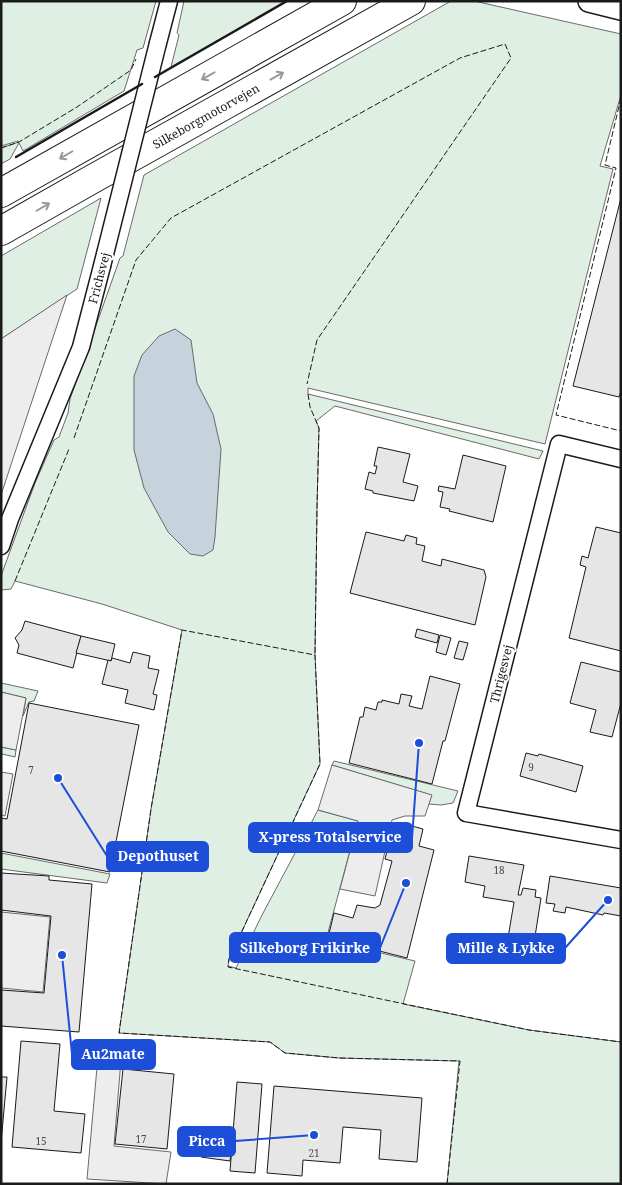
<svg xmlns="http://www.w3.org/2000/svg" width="622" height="1185" font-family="'Noto Serif',serif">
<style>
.green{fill:#e0efe3;stroke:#6a6a6a}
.parking{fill:#ededed;stroke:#6a6a6a}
.water{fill:#c6d2dc;stroke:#6a6a6a}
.building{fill:#e6e6e6;stroke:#1a1a1a}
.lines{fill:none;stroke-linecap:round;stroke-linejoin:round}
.minor-casing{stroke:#1a1a1a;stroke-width:19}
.tertiary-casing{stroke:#1a1a1a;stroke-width:24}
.motorway-casing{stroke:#1a1a1a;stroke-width:30}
.minor{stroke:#fff;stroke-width:16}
.tertiary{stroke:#fff;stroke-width:21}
.motorway{stroke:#fff;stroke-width:28}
.minor-bridge-casing{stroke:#1a1a1a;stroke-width:19;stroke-linecap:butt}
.minor-bridge{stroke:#fff;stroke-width:16}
.fence{stroke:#1a1a1a;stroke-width:1;stroke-dasharray:6 2.5;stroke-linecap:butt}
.wall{stroke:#1a1a1a;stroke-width:2.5}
.oneway{stroke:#989898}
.labels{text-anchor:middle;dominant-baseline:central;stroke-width:4;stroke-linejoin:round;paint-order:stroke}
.number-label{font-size:10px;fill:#4d4d4d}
.street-label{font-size:12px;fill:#1a1a1a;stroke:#fff}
.leader{fill:none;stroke:#1d4ed8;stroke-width:2}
.callout-dot{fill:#1d4ed8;stroke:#fff;stroke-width:2}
.callout{fill:#1d4ed8;stroke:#1d4ed8;stroke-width:2}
.callout-label{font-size:14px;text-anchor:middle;font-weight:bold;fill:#fff}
</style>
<rect width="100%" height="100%" fill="#fff"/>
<g class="green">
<path d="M1,1H156L143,48L137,50L124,91L23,151L19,143L10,159L1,164V148L19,142L18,141L1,146Z"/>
<path d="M184,1H287L171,67L179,35L177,33Z"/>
<path d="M451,1H474L621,34V95L600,166L613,169L545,444L308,388V394L543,451L539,459L335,406L316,421L319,428L317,508L315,655L320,764L229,959L228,966L236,968L262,915L318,810L358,821L326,940L415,961L403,1004L529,1030L621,1042V1184H447L459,1061L339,1058L285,1053L270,1042L119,1033L151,809L182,630L102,604L15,581L11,589L1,590V576L35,483L54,440L59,437L68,413L70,399L120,258L123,256L144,175Z"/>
<path d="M101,198L77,289L1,339V256Z"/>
<path d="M1,683L38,691L34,701L29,702L23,716L26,698L1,692Z"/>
<path d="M1,747L16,750L15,757L2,754L1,758Z"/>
<path d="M334,761L458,791L453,803L441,805L429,804L431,795L332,765Z"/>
<path d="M1,853L110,874L107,883L1,869Z"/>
</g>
<g class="parking">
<path d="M67,295L1,495V339Z"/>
<path d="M1,692L26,698L16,750L1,747Z"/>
<path d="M332,765L432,795L425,816H405L392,820L375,896L340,889L358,821L318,810Z"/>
<path d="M1,772L13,774L5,816L1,815Z"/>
<path d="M1,912L50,917L43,992L1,988Z"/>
<path d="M98,1056L121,1060L114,1146L171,1152L166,1184L87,1179Z"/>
</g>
<path class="water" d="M175,329L191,340L197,383L213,414L221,449L215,537L213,550L203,556L190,554L168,532L144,488L134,450V376L142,355L159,336Z"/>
<g class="building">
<path d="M621,198V391L619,397L573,386Z"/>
<path d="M378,447L410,454L403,482L418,486L414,501L373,493V491L365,489L369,472L375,474L377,466H374Z"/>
<path d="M463,455L506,466L493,522L449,511L450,509L440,507L443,492L438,491L439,486L455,489Z"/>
<path d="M596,527L621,533V651L569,638L586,567L580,565L582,556L588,558Z"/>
<path d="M366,532L404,541L406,535L417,538L416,544L425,546L422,561L441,566L442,559L484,570L486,577L475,625L350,593Z"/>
<path d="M25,621L81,636L73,668L17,653L19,645L15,638L22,630Z"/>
<path d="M417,629L439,635L437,643L415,637Z"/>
<path d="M440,635L451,638L446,655L436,652Z"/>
<path d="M81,636L115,644L111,661L76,653Z"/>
<path d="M459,641L468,643L463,660L454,658Z"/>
<path d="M133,652L150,656L148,668L159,670L153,694L157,695L154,710L125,703L128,690L102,684L108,660L111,661L112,658L130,663Z"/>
<path d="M581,662L621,672V703L612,737L590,732L596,710L570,703Z"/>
<path d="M430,676L460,684L445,741H443L432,784L349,763L360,717H363L365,707L376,710L378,702H382V700L399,704L401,694L412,696L409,706L422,709Z"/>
<path d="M29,703L139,725L110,872L1,851V818L7,819Z"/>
<path d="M526,753L538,756L539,754L583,766L576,792L520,776Z"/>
<path d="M401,823L423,829L419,846L434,850L407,958L328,938L334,913L353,918L357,905L375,908L380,905L392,861L385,859L393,828L401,825Z"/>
<path d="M469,856L524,865L518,895H521L523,888L536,890L535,897L541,898L534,943L508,938L514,902L483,897L485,886L465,882Z"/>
<path d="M1,873L49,876V880L92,884L79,1032L1,1026V990L44,993L51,916L1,910Z"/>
<path d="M550,876L621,888V916L604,913L603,915L566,907L565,913L553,911L555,904L546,903Z"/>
<path d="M21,1041L60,1044L54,1111L85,1114L81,1153L12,1147Z"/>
<path d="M123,1069L174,1074L167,1149L115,1144Z"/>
<path d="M1,1077H7L1,1143Z"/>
<path d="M237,1082L262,1084L255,1173L230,1171Z"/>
<path d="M274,1086L422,1098L417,1162L379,1159L381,1130L343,1127L340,1163L303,1160L302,1176L267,1173Z"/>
<path d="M205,1128L234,1131L230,1161L201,1157Z"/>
</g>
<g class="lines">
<defs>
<g id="minor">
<path d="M158,43L169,1"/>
<path d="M621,459L559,444L466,813L621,840"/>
<path d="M1,546L10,519L81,347L102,266"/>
</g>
<path id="tertiary" d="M589,1L621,9"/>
<g id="motorway">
<path d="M1,193L342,1"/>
<path id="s1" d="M1,231L89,181L411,1"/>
</g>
</defs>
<use href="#minor" class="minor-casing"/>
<use href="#tertiary" class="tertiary-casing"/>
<use href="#motorway" class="motorway-casing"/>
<use href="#minor" class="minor"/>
<use href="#tertiary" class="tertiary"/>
<use href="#motorway" class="motorway"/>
<defs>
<path id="minor-bridge" d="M102,266L158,43"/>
</defs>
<use href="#minor-bridge" class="minor-bridge-casing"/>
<use href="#minor-bridge" class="minor-bridge"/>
<g class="fence">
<path d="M621,98L605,165L616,168L556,415L621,431"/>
<path d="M1,148L19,142L77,107L131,70L136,59"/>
<path d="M308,394L310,407L319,428L317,508L315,655"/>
<path d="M74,438L136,260L171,218L460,58L505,44L511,58L317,340L307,384"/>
<path d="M15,581L69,449"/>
<path d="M447,1184L460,1061L339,1058L285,1053L270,1042L119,1033L151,809L182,630L315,655L320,764L229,959L228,967L529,1030L621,1042"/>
</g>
<g class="wall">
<path d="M155,77L287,1"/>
<path d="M16,157L142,84"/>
</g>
</g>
<defs><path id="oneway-shaft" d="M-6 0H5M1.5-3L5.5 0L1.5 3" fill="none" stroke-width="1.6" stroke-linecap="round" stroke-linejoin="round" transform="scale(1.25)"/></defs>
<g class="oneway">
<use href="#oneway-shaft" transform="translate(208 76) rotate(151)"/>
<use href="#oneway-shaft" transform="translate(277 76) rotate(-29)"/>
<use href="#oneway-shaft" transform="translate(66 155) rotate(150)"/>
<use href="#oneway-shaft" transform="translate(43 207) rotate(-30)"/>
</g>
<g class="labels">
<g class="number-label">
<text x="531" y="767">9</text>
<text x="31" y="770">7</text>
<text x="499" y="870">18</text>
<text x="141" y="1139">17</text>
<text x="41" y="1141">15</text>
<text x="314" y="1153">21</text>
</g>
<g class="street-label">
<text stroke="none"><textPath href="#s1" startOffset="235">Silkeborgmotorvejen</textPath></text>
<text transform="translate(99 278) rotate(-75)">Frichsvej</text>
<text transform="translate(501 674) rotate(-76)">Thrigesvej</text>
</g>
</g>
<path class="leader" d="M419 743L412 838M58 778L107 856M406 883L380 948M608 900L565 948M62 955L72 1054M314 1135L235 1141"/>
<g class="callout-dot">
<circle cx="419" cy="743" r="5"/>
<circle cx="58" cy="778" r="5"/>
<circle cx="406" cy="883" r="5"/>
<circle cx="608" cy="900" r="5"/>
<circle cx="62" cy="955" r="5"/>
<circle cx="314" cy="1135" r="5"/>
</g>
<g class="callout">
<rect x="249" y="823" width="163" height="29" rx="5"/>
<rect x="107" y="842" width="101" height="29" rx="5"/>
<rect x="230" y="933" width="150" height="29" rx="5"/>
<rect x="447" y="934" width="118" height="29" rx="5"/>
<rect x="72" y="1040" width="83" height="29" rx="5"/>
<rect x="178" y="1127" width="57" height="29" rx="5"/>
</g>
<g class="callout-label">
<text x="330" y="842">X-press Totalservice</text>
<text x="158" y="861">Depothuset</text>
<text x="305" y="953">Silkeborg Frikirke</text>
<text x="506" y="953">Mille &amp; Lykke</text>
<text x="113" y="1059">Au2mate</text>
<text x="207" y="1146">Picca</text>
</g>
<rect width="622" height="1185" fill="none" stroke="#1a1a1a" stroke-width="5"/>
</svg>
